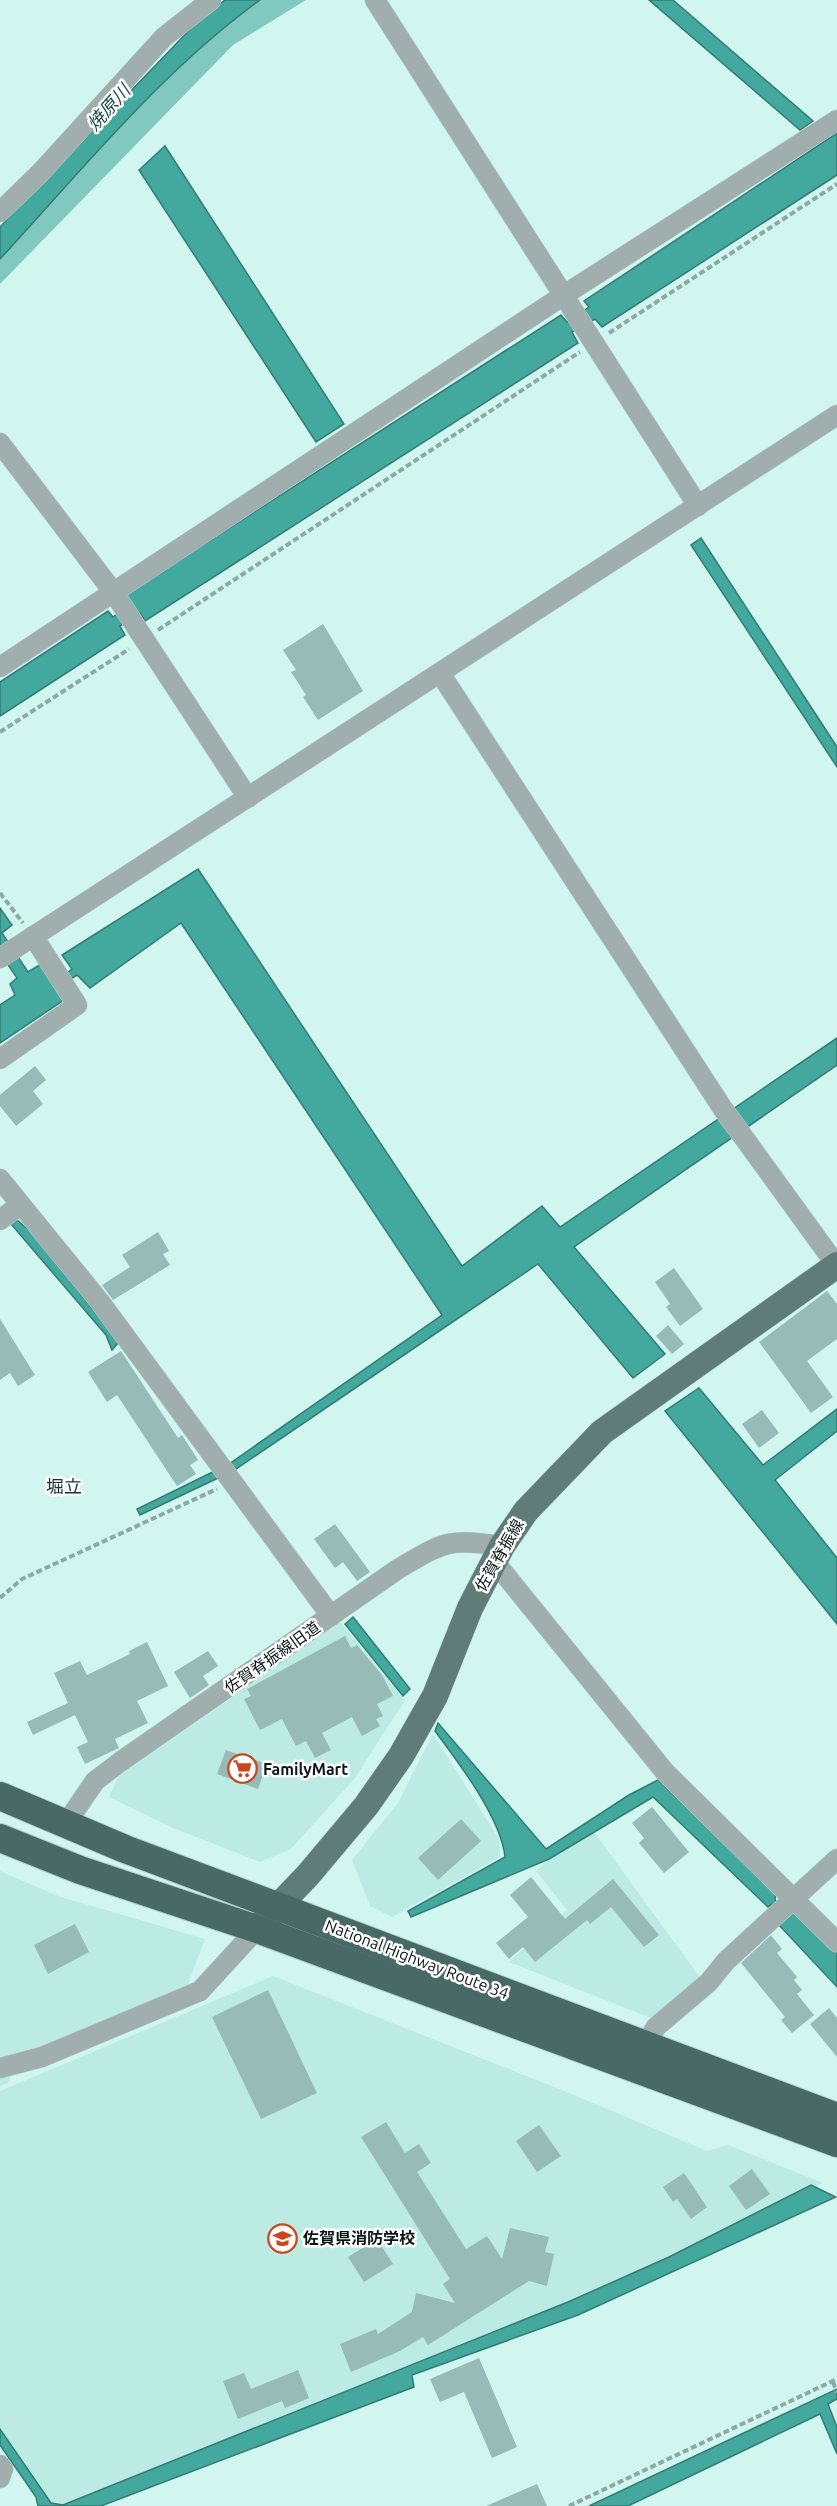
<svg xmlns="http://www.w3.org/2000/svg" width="837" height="2506" font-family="Ubuntu,'Noto Sans JP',sans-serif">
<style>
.built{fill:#bcebe4}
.green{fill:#81c9c0}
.water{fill:#43a89e;stroke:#327c75;stroke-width:1.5}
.building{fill:#97bbb6}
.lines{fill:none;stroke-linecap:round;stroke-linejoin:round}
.minor-casing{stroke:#b1d2cd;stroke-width:21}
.major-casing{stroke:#b1d2cd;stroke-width:27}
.highway-casing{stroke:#b1d2cd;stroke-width:30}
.path{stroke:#8da9a5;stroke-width:4;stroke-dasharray:6 3;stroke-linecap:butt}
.minor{stroke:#a0afad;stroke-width:20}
.major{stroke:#5f7c78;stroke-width:26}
.highway{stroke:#486965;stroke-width:28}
.labels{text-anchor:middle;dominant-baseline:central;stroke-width:5;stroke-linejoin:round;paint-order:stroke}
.street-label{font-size:16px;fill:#091615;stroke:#fff}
.poi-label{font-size:16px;font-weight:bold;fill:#091615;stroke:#fff;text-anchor:start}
.water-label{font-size:18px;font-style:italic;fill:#1d4a45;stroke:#fff}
.neighbourhood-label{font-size:18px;fill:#133430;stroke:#fff}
</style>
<rect width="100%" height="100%" fill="#d1f6f0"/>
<g class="built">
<path d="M340,1622L405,1700L355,1778L291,1849L260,1862L173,1828L109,1797L118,1777Z"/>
<path d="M433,1734L499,1839L500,1857L392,1917L370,1906L352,1860L398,1803Z"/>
<path d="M594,1832L701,1979L651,2018L509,1962L567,1910L536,1871L549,1859Z"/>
<path d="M0,1871L58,1896L205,1939L187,1987L17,2056L8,2083L0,2086Z"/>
<path d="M273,1976L562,2090L707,2151L728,2145L823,2183L604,2293L76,2506H46L0,2440V2091Z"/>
</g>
<path class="green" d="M260,0H306L233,45L0,284V259C83,169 161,72 260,0Z"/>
<g class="water">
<path d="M225,0H260C161,72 83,169 0,259V227L200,19Z"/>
<path d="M649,0H673L813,121L800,130Z"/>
<path d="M837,133V175L602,327L595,319L572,332L578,343L145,621L140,613L120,626L125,635L0,716V682L108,611L113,617L131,603L125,595L561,315L567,322L589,307L584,301Z"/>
<path d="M165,146L344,424L316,442L139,170Z"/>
<path d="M701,538L837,747V767L691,545Z"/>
<path d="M198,869L462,1266L542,1206L560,1227L837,1038V1065L574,1247L665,1354L633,1378L538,1264L233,1471L140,1515L137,1509L229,1464L442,1315L181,923L90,988L77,975L56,988L63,998L61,1002L0,1043V1005L15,995L10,984L17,978L0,953V908L12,925L2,933L28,972L41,964L53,984L72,969L62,955Z"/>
<path d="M17,1220L31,1232L119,1342L112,1350L106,1335L11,1224Z"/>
<path d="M699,1388L763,1465L837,1409V1431L775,1480L837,1558V1624L665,1411Z"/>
<path d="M353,1617L410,1689L403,1696L345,1624Z"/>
<path d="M438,1723L546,1849L629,1795L658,1780L776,1892L775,1900L787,1914L800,1912L837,1952V1987L778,1924L782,1918L772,1904L768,1907L653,1797L549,1859L411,1917L408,1911L505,1857C501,1818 459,1763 435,1731Z"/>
<path d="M811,2185L836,2197L578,2315L412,2375L414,2387L101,2506H38L36,2497L0,2445V2429L51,2503L63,2505L568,2302L669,2257Z"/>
<path d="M837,2389V2399L828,2404L837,2427V2454L820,2414L628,2506H589Z"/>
</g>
<g class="building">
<path d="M323,624L363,691L318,720L303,697L306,695L291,672L296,670L283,650Z"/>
<path d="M35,1066L46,1080L33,1091L43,1104L16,1126L0,1106V1095Z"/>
<path d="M158,1232L169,1251L163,1254L170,1265L113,1300L102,1285L130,1267L122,1255Z"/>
<path d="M674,1268L703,1309L680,1326L666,1307L670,1304L655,1282Z"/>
<path d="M827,1291L837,1304V1339L807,1361L833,1397L811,1413L759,1342Z"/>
<path d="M0,1319L35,1375L18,1386L10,1373L0,1380Z"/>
<path d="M668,1325L684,1344L672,1354L656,1336Z"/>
<path d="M121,1351L178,1438L182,1435L198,1460L190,1465L196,1474L177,1486L117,1395L107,1402L88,1372Z"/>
<path d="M762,1410L779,1433L759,1448L742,1424Z"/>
<path d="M335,1524L370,1572L357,1581L343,1562L335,1568L314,1539Z"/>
<path d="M345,1636L351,1648L357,1645L382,1675L393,1696L377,1704L383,1716L376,1719L380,1726L362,1736L352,1717L322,1733L331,1750L315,1758L306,1741L296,1746L282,1719L260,1730L244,1699L251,1696L247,1689Z"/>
<path d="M147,1642L168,1686L137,1701L148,1723L115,1739L119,1748L85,1764L77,1747L88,1742L75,1715L33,1735L27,1722L68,1703L54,1673L80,1661L87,1675L130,1654L129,1651Z"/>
<path d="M208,1651L218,1666L203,1676L209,1685L190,1698L174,1672Z"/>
<path d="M226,1750L267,1764L258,1789L217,1774Z"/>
<path d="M652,1807L689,1852L664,1873L639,1843L644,1838L632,1823Z"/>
<path d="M461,1819L481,1841L438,1880L418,1858Z"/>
<path d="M531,1877L565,1919L613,1879L659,1935L644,1947L611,1907L590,1924L587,1920L535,1962L523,1947L509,1959L496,1943L528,1917L510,1895Z"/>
<path d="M75,1924L89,1952L48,1974L34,1945Z"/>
<path d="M771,1935L782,1949L777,1953L797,1977L794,1980L802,1990L797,1994L814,2015L792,2033L781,2020L785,2017L741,1963Z"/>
<path d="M268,1990L317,2093L261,2119L212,2017Z"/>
<path d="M829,2008L837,2018V2057L810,2024Z"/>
<path d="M386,2122L405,2153L419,2144L431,2163L417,2172L466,2249L487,2236L502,2259L510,2228L549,2237L545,2252L554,2254L547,2286L529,2281L428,2345L423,2337L400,2351L351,2372L340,2344L376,2329L378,2334L412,2312L416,2293L455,2303L443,2284L450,2279L361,2137Z"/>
<path d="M539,2125L561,2156L537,2172L516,2141Z"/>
<path d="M752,2169L770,2194L746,2210L729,2186Z"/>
<path d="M684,2173L707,2207L691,2219L677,2199L673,2202L663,2187Z"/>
<path d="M377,2239L393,2264L364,2282L348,2257Z"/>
<path d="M479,2358L517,2447L492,2458L464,2392L440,2402L430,2379Z"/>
<path d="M298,2370L309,2398L285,2408L282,2401L238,2419L223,2381L244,2373L251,2389Z"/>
<path d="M537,2484L547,2506H486Z"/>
</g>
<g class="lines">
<defs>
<g id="minor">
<path d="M375,0L698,506"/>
<path d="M0,212L41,172L164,37L211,0"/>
<path d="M0,443L114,593L248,798"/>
<path d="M0,667L564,295L837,120"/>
<path d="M440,673L723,1109L837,1266"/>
<path d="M0,958L837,415"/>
<path d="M0,1059L77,1005L33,936"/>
<path d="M0,1179L100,1302L331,1616"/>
<path d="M0,1220L20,1205"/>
<path d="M494,1561L665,1772L837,1942"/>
<path d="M67,1822L95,1781L120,1762L398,1569C444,1542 447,1538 502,1546"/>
<path d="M645,2045L656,2027L709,1982L726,1961L837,1859"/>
<path d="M0,2068L42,2057L200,1991L257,1929"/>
<path d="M0,2465L3,2469L0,2478"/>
</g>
<path id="major" d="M265,1920L308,1875L366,1806L401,1756L435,1696L470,1608L502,1546L526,1511L602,1432L837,1265"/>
<g id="highway">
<path d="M0,1796L125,1849L837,2117"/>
<path d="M0,1838L80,1870L257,1929L837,2143"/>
</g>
</defs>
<use href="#minor" class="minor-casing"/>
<use href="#major" class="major-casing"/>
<use href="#highway" class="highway-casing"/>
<g class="path">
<path d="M609,333L837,184"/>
<path d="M158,630L580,352"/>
<path d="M0,732L129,649"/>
<path d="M0,893L23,923"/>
<path d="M0,1598L22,1579L217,1489"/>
<path d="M833,2382L837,2393"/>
<path d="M569,2506L837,2379"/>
</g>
<use href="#minor" class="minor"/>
<use href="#major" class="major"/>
<use href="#highway" class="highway"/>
</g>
<defs>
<symbol id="supermarket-ring" viewBox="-11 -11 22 22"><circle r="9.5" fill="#fff" stroke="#cd441d" stroke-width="1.5"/><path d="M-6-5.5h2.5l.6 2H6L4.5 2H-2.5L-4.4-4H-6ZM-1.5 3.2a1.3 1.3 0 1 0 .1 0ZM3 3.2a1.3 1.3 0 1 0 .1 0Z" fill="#cd441d"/></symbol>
<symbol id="university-ring" viewBox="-11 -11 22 22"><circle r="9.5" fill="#fff" stroke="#cd441d" stroke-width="1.5"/><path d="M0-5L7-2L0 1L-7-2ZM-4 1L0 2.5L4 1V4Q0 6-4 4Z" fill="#cd441d"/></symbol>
</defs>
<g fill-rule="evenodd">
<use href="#supermarket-ring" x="226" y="1752" width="33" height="33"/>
<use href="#university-ring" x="266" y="2222" width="33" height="33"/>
</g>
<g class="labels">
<g class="street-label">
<text transform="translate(499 1555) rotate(-60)">佐賀脊振線</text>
<text transform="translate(272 1657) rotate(-35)">佐賀脊振線旧道</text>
<text transform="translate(417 1959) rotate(21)">National Highway Route 34</text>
</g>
<g class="poi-label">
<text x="263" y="1769">FamilyMart</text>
<text x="303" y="2238">佐賀県消防学校</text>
</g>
<g class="water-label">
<text transform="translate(108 107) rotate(-48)">焼原川</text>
</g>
<g class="neighbourhood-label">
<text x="64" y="1486">堀立</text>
</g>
</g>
</svg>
